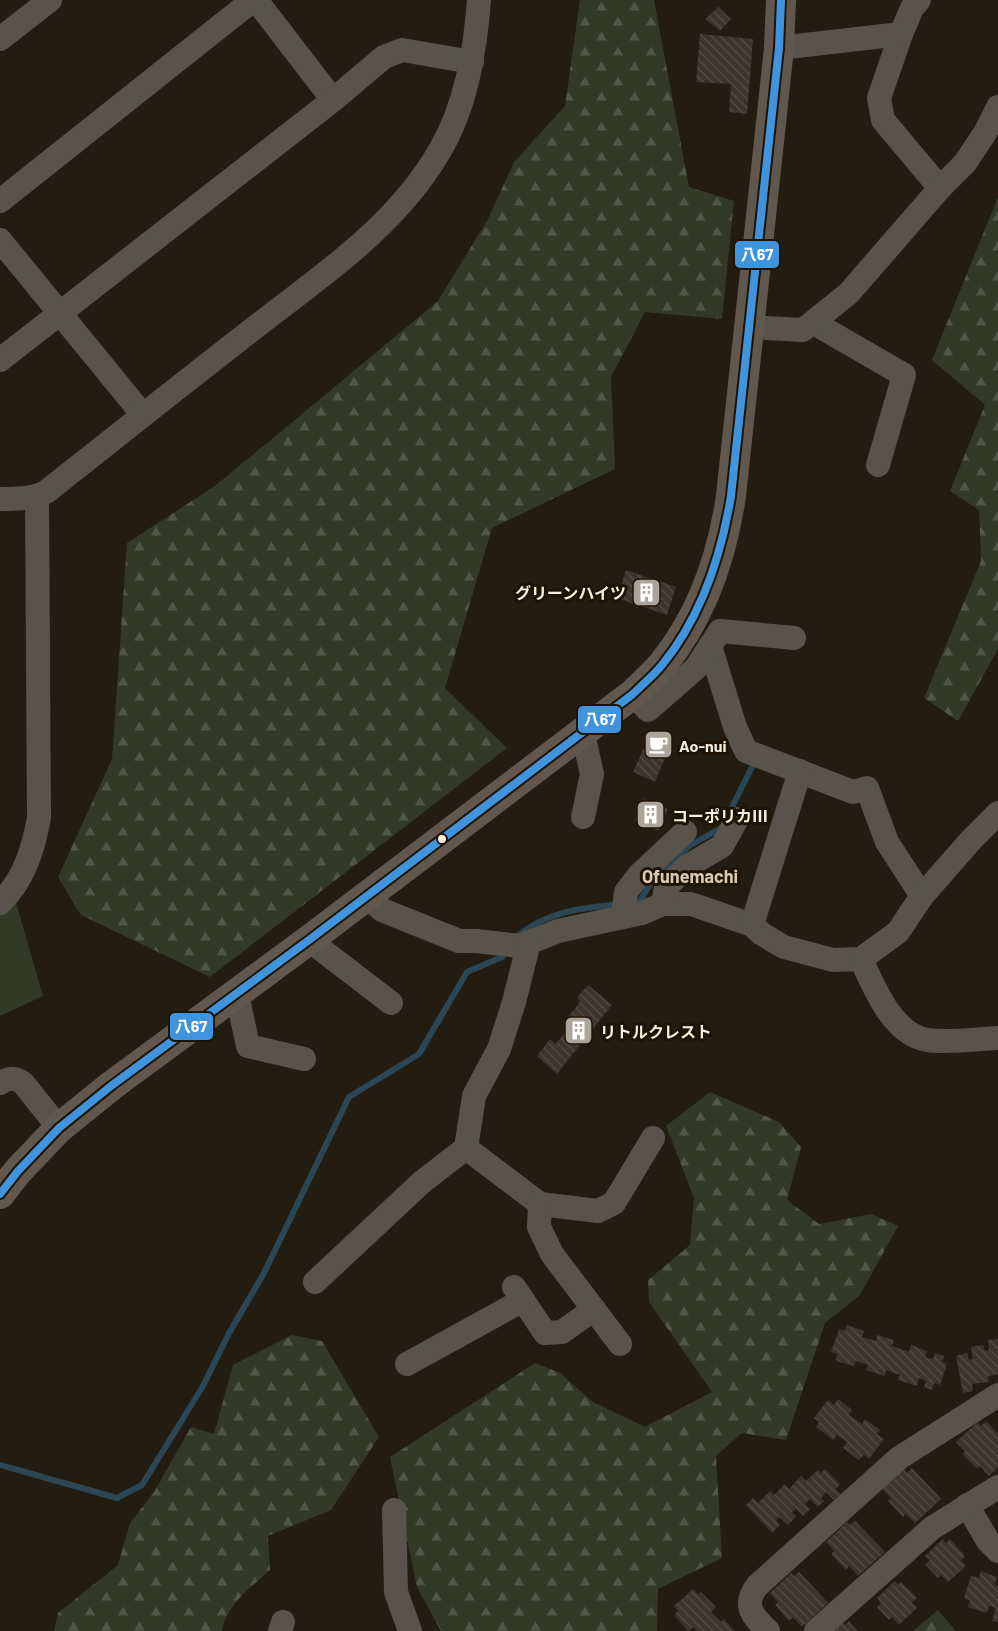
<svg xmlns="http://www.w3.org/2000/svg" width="998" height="1631" font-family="Barlow,'Noto Sans JP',sans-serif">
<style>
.grass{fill:#323a26}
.forest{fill:url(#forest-firs)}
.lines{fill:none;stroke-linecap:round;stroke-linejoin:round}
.stream{stroke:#2d4655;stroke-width:6}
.building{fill:url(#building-back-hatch)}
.minor{stroke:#58544c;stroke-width:24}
.major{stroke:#61574d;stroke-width:30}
.bus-1-casing{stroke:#1f1403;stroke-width:12}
.bus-1{stroke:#4094de;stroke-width:8}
.bus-dot{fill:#f5eee2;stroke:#1f1403;stroke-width:2}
.labels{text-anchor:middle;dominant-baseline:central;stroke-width:6;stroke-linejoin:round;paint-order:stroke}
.poi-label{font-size:16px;font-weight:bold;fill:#f5eee2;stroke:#1f1403;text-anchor:start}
.neighbourhood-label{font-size:18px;font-weight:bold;fill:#d8cab3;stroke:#1f1403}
.line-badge{stroke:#1f1403;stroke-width:2}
.badge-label{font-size:16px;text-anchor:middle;font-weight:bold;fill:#fff}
</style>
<defs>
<pattern id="forest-firs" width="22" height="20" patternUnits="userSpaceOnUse" patternTransform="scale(1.5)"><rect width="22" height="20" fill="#323a26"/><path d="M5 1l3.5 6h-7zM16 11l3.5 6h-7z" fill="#505745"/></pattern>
<pattern id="building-back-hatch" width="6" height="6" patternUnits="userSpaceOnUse" patternTransform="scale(1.5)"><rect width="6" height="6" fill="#3b352d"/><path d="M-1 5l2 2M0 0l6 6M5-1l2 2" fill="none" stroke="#4e4941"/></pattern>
</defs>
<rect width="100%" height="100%" fill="#221c11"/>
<path class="grass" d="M15,899L43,996L0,1016V914Z"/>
<g class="forest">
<path d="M580,0H654L689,187L734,201L722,319L645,312L611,377L615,469L492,528L445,688L507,748L210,977L81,915L58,877L112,759L127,543L215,486L438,301L488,219L514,162L565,106Z"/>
<path d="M998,197V649L958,721L924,698L981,561L979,510L950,491L985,405L932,360Z"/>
<path d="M710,1092L779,1122L801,1147L787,1200L819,1224L871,1214L898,1226L860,1295L825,1323L786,1440L742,1433L716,1456L722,1558L658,1589L657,1631H441L417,1587L390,1457L535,1363L560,1373L593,1402L645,1427L712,1392L649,1302L648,1280L690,1245L694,1198L666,1126Z"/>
<path d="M292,1335L322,1341L379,1437L331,1510L268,1536L270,1570C251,1587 226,1605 222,1631H54L58,1613L118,1565L130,1523L154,1492L191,1427L214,1434L233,1365Z"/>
<path d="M938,1610L956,1631H913Z"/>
</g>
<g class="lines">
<g class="stream">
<path d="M729,813L754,763"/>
<path d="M631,902L640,901L654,877L668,867L689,846L721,828"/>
<path d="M518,936C546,911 584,908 620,904"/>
<path d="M0,1465L117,1498L142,1485L203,1386L228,1335L264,1273L349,1097L419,1054L467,972L502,957L506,951"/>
</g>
</g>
<g class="building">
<path d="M718,7L731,19L720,31L705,19Z"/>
<path d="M700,34L753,39L747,114L729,112L731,84L696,82Z"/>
<path d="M626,570L676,587L667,615L617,598Z"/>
<path d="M649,737L670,746L655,782L633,772Z"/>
<path d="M644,799L668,809L658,831L635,820Z"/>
<path d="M588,985L612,1005L557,1074L537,1056L550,1039L556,1044L572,1022L567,1018L580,1002L577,997Z"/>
<path d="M847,1325L864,1331L862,1337L876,1341L877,1335L894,1340L892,1346L909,1352L911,1345L927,1351L925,1357L933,1359L935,1353L944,1356L942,1362L947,1364L940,1385L934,1383L932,1390L924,1387L926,1381L919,1378L917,1386L898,1380L900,1375L886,1370L885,1376L866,1370L868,1365L856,1361L854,1366L836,1361L837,1354L831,1352L839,1329L845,1331Z"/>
<path d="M998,1339V1374L988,1376L989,1382L972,1384L973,1391L963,1393L956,1356L967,1353L969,1360L973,1359L971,1347L983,1345L985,1351L989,1350L988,1340Z"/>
<path d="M838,1399L852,1410L849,1415L862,1424L865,1419L880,1430L877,1434L884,1439L869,1459L864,1455L859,1460L843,1448L847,1442L837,1435L833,1440L816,1427L819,1422L814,1418L828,1400L834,1405Z"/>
<path d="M986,1421L998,1434V1468L989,1476L980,1466L977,1469L962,1454L965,1451L956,1442L978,1422L981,1426Z"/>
<path d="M912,1468L941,1499L915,1523L906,1514L903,1517L888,1501L891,1498L882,1489L904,1469L907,1473Z"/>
<path d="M825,1469L840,1484L836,1489L841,1494L834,1500L826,1492L821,1498L824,1501L818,1507L810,1499L805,1504L810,1509L803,1516L796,1509L792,1512L796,1517L788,1525L779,1517L776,1520L780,1525L772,1533L746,1505L753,1498L758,1503L770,1491L774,1495L785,1484L789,1489L801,1476L806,1481L818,1470L821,1473Z"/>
<path d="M855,1521L885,1552L858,1576L849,1566L846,1570L831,1554L834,1551L826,1542L847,1522L850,1525Z"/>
<path d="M943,1539L946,1543L950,1539L965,1556L961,1560L966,1566L948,1582L941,1575L938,1578L925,1564L930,1560L925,1556Z"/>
<path d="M981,1571L997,1577L995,1585L998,1586V1622L992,1621L996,1608L989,1606L987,1613L968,1607L970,1600L964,1598L971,1576L979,1578Z"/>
<path d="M799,1572L828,1603L802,1627L793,1617L789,1621L775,1605L778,1602L770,1593L791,1573L794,1576Z"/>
<path d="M895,1581L898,1585L901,1582L917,1598L912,1602L917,1608L899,1625L892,1617L889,1620L877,1607L881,1603L877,1598Z"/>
<path d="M693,1589L698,1594L701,1592L716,1607L711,1612L721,1622L724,1619L735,1631H697L694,1627L688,1631L674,1615L678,1611L674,1606Z"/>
<path d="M849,1621L857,1631H832L842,1622L845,1625Z"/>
</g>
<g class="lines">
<g class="minor">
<path d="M256,0L333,100"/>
<path d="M919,0L912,8L901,34L879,98L883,120L940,188"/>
<path d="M0,39L50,0"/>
<path d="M779,48L901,34"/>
<path d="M0,201L253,0"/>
<path d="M0,240L143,415"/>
<path d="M814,323L904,375L878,465"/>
<path d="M750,327L803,330L849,293L940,188L965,163L985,133L998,107"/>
<path d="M0,360L333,100L384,57L402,50L472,62"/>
<path d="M0,499C16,499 31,499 46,492C114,438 181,385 249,332C318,278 394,229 439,152C466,107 475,52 479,0"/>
<path d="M710,646L735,727L746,751L853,792L867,788L887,842L922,896"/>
<path d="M633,694L648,710L696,668L720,631L794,638"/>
<path d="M583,734L592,774L583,817"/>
<path d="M367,896L382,910L459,941H476L520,946L558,931L642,913L663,904H691L752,925L762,934L784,947L833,960L861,959C874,987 892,1034 927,1040C950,1043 975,1039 998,1038"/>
<path d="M0,903C24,880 33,850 39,818L37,496"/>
<path d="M663,904L666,887L688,866L722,846L737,819"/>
<path d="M623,916L626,892L639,875L685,832"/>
<path d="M752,925L800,771"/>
<path d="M309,940L391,1003"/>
<path d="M529,942L514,1002L499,1049L474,1096L466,1148L540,1204L598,1211L614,1203L653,1138"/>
<path d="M861,959L898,932L922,896L972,839L998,813"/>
<path d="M237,994L248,1046L304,1059"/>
<path d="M0,1083C8,1078 15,1077 23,1083L59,1128"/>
<path d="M540,1204L539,1227L552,1254L620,1344"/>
<path d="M315,1282L422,1182L466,1148"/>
<path d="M514,1287L545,1333L562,1332L594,1309"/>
<path d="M407,1364L523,1300"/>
<path d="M967,1505L988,1541L998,1551"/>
<path d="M394,1510L396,1592L410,1631"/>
<path d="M280,1631L283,1622"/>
<path d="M768,1631C753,1616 742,1606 757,1586L899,1458L998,1395"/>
<path d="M816,1631L932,1528L998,1487"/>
</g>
<path class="major" d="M0,1194L18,1171L59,1128L111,1086L309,940L633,694C642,685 653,675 662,665C702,616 722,557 731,496L779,48L781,0"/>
<defs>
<path id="bus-1" d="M0,1194L18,1171L59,1128L111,1086L309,940L633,694C643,684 654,675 662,665C702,616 721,557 731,496L779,48L781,0"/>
</defs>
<use href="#bus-1" class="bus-1-casing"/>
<use href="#bus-1" class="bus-1"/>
</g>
<defs>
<symbol id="building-square" viewBox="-11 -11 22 22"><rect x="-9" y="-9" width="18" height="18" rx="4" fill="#aba499" stroke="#1f1403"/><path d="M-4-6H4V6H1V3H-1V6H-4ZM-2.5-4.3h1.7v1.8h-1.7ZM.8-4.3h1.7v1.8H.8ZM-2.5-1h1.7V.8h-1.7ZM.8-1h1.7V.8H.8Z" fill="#fff"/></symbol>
<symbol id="cafe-square" viewBox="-11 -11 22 22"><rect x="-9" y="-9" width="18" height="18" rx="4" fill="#aba499" stroke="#1f1403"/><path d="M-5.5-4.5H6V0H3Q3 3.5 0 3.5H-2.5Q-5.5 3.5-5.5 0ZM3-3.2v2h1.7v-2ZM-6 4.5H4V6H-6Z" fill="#fff"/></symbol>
</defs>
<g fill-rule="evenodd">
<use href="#building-square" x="630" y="576" width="33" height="33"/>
<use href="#cafe-square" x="642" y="728" width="33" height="33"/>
<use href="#building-square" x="634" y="798" width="33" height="33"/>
<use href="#building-square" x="562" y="1014" width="33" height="33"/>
</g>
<circle class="bus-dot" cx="442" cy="839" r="5"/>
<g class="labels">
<g class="poi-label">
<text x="626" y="592" text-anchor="end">グリーンハイツ</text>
<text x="679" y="745">Ao-nui</text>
<text x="672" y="815">コーポリカⅢ</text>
<text x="600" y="1031">リトルクレスト</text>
</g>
<g class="neighbourhood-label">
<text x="690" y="876">Ofunemachi</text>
</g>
</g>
<g class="line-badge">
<rect x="734" y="240" width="46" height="29" rx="6" fill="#4094de"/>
<rect x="577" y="705" width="45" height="29" rx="6" fill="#4094de"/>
<rect x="169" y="1012" width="45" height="29" rx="6" fill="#4094de"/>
</g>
<g class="badge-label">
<text x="757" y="260">八67</text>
<text x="600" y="725">八67</text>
<text x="191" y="1032">八67</text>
</g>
</svg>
